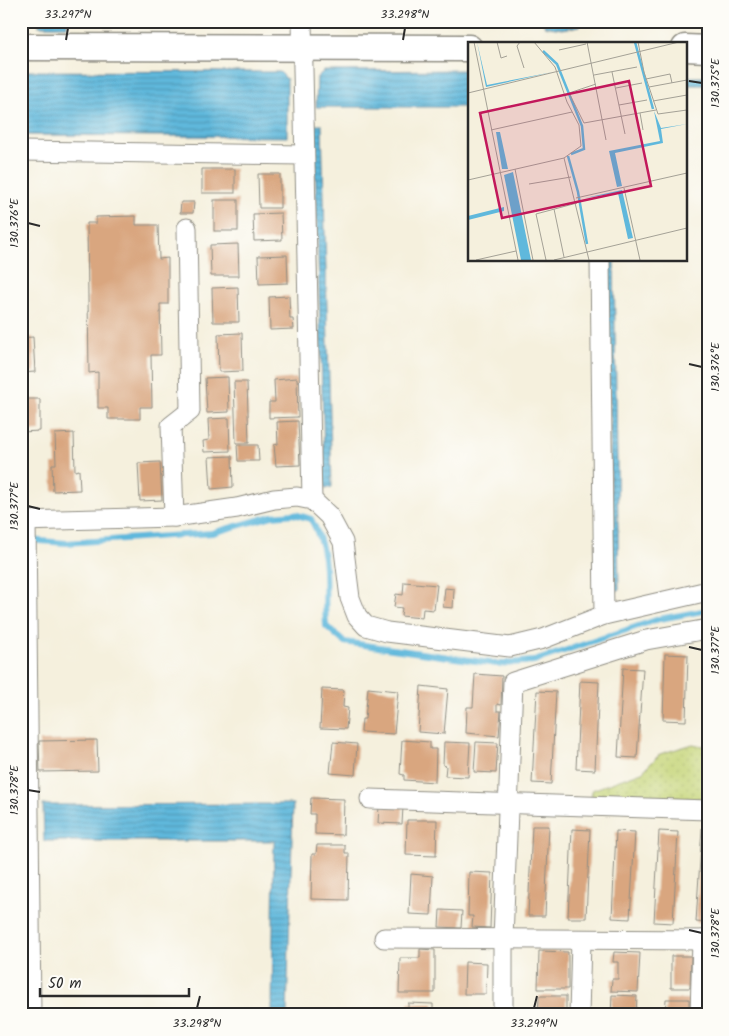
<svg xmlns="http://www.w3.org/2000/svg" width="729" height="1036" font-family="Kalam,sans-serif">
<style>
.grass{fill:url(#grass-dots);stroke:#788050}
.water{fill:url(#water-rules);stroke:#457284}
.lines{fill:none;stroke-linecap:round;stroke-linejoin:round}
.stream{stroke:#5fb8dc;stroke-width:6}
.building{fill:#d9a67f}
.street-casing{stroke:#908e84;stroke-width:21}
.secondary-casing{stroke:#908e84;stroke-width:29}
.street{stroke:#fff;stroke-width:19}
.secondary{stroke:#fff;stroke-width:26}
.ticks{fill:none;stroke:#2b2b2b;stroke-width:2}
.inset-river{fill:none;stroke:#5fb8dc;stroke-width:2.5}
.inset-road{fill:none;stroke:#a4a196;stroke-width:1}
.view{fill:#c2185b;fill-opacity:0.15;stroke:#c2185b;stroke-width:2.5}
.inset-edge{fill:none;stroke:#2b2b2b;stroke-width:2.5}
.neatline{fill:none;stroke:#2b2b2b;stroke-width:2}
.ticks-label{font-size:12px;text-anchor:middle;fill:#2b2b2b}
</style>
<defs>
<pattern id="grass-dots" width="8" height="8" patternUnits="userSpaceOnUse" patternTransform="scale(1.25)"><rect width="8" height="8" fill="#c4d476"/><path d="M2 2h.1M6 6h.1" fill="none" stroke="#a9b666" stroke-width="1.8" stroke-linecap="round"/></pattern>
<pattern id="water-rules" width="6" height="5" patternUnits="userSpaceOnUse" patternTransform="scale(1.25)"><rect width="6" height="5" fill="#5fb8dc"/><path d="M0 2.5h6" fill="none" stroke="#4f96b3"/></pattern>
</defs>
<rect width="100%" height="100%" fill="#fdfcf7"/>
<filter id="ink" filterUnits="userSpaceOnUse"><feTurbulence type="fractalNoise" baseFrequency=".02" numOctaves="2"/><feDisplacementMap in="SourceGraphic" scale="10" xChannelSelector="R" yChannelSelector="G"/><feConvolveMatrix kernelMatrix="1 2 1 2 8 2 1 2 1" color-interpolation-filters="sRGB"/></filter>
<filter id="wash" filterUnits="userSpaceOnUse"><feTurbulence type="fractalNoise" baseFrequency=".0096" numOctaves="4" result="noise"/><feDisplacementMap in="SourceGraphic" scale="20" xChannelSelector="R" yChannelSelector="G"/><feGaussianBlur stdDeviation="1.12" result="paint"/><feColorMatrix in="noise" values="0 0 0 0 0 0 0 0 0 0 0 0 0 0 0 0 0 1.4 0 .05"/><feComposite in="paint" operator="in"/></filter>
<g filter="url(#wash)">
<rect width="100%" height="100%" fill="#f5f0dd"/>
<path class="grass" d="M693,744L708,747V803L591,800L592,790L642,772L660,754Z"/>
<g class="water">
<rect x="39" y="21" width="28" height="5"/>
<path d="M544,21H580V26L562,29L544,26Z"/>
<path d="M469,70V107H316L317,77L324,71Z"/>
<path d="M21,71L280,72L287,79V137L21,135Z"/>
<rect x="685" y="77" width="23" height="8"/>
<path d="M314,125H322L332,487L325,488Z"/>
<path d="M608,260H614L619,590H612Z"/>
<path d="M293,804L287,1015H272L274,841H44L43,805Z"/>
</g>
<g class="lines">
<path class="stream" d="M28,540L66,543L212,533L272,516L294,514L311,519C332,558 323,585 326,626L344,642L497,664L534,661L659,619L708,610"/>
</g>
<g id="blocks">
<g class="building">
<rect x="202" y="169" width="33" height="24"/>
<path d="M258,174H280V208H259Z"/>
<rect x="214" y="200" width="24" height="31"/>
<path d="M181,202H194L193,213H180Z"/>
<path d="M281,213L282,240L254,241L253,214Z"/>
<path d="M136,216V225H158L159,259L168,258V304H160L161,355H151L152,407H140V419H108V408H98V372L89,373L87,223H96V217Z"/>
<path d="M238,244L239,276H211L210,245Z"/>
<path d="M287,255L288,283L259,284L258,256Z"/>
<path d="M238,287L239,322H213L212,288Z"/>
<path d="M289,296L290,319H293L294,329L270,330L269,297Z"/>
<path d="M242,333L243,371L219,372L218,334Z"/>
<path d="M33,337L35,372L21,373V338Z"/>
<path d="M228,377L229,412L207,413L205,378Z"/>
<path d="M297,378L298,417L269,418V402H275L274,380Z"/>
<path d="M234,382H247L249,443H236Z"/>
<path d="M21,399H40V431L21,432Z"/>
<path d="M229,418L230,451L204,452L203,441L209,440L208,419Z"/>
<path d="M298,421L300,465L276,466L274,445L278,444L277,422Z"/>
<path d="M74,433L75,471L79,470L80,490L53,491L52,464H56L55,434Z"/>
<path d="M237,445H258L259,461H238Z"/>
<path d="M232,456L233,487L211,489L209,457Z"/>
<path d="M160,462L162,500L140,501L138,463Z"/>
<path d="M404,582L437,585L434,610L423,609L422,618L401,616L402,608L394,607L396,594L403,595Z"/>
<path d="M445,588L454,589L453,608L443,607Z"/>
<path d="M665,654L688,655L686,721L663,720Z"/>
<path d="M623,668L643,669L637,758L618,757Z"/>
<path d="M475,674L502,676L501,705L497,704V711H501L499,736L466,733L467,707H473Z"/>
<path d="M580,681L599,682L595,770L576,769Z"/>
<path d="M421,686L448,689L444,734L418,732Z"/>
<path d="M368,688L398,691L394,734L361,732L362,719H365Z"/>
<path d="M322,689L344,690L343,707L348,708L346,729L320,728Z"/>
<path d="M537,691L556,692L551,784L532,783Z"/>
<path d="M97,740L98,771L40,772L39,741Z"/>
<path d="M402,740L430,742V749H436L435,782L404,780V775L400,774Z"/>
<path d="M333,742L357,744L355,775L330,773Z"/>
<path d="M444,742L470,743L468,777L445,776L446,766L443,765Z"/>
<path d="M476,742L498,743L496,773L474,772Z"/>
<path d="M311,798L344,799L343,835L315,834V814H310Z"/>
<path d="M379,806L403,807L402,824L378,823Z"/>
<path d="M407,820H437L436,856L406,855Z"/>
<path d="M532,826H549L545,916H528Z"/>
<path d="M702,828L708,829V923L696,922Z"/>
<path d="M572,829L590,830L586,918H568Z"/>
<path d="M616,831L635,832L630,919L612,918Z"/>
<path d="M659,831L678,832L673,923L654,922Z"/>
<path d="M317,845H345V853H349L348,900L311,899L312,854H316Z"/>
<path d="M469,872L492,873L490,928L472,927L473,916H468Z"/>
<path d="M411,874L433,876L431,915L409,914Z"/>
<path d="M440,910L462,911L461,928L439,927Z"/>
<path d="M420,949L435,950V993H399L400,958H420Z"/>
<path d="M539,951L568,952V989H538Z"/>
<path d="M614,952L640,953L638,992L611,991L612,979H618V962H613Z"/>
<path d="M671,956H691L690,988H671Z"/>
<path d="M465,962L487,963L486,994H464Z"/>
<path d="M612,995L637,996L636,1015H611Z"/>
<path d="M539,996H566V1015H538Z"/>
<path d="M666,999H689V1015H665Z"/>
<path d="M408,1003L433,1004V1015H408Z"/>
</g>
</g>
</g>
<g filter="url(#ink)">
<use href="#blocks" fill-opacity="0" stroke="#908e84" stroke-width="1"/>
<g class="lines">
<defs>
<g id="street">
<path d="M302,21L312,500"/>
<path d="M21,151L304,155"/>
<path d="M600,260L604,615"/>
<path d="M174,517L171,426L190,411L187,228"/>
<path d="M21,521L174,517L237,508L274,499L297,497L312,500L329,516L343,542L350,598L357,616L366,626L387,632L510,647L543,639L604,615L708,591"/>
<path d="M26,521L31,1015"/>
<path d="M370,799L708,810"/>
<path d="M384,938L708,940"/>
<path d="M503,1015V939L513,682L646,640L708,629"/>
<path d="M579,1015L581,940"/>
<path d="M700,1015L702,940"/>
</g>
<g id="secondary">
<path d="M21,47L469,48"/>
<path d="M685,48L708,49"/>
</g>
</defs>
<use href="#street" class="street-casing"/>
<use href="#secondary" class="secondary-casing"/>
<use href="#street" class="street"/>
<use href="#secondary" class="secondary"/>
</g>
</g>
<path class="ticks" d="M66,40L68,28M403,40L405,28M689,81L702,83M28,223L40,226M689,364L702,367M28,506L40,509M689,647L702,650M28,790L40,792M689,930L702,933M197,1008L200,996M534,1008L537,996"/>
<g transform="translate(468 42)">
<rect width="219" height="219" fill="#f5f0dd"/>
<path d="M9,0L19,43L85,30L18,45ZM186,69L193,86L219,82L193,87L195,101L147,111L154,144L149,145L141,109L192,99ZM28,90H32L40,127H34ZM45,130L63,218H53L36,133ZM154,148L165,196L160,197L150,151L117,156ZM36,165V169L0,178V174Z" fill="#5fb8dc"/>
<path class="inset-river" d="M167,0L185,67M75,9L89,22L114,84L116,107L103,112M100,114L110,150L119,202"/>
<path class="inset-road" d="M6,0L50,218M29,0L33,16L39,14M52,0L49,4L56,26M119,0L138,98M170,0L176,30L190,72L219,68M91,8L118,2M144,30L157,92M126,33L169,25M178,37L202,32L204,41M128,42L101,51L116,81L188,68M181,45L219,38M148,46L174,41M0,51L211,0M185,59L219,53M151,63L179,58M172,71L175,88M23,88L104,70M96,116L121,218M47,127L65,218M0,138L96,116L113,104L111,83L99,60L87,25L66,0M61,142L103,135M156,146L172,218M108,156L219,131M86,167L96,215M8,218L48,209M78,218L68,172L109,161M86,218L219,186"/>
<path class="view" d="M161,39L183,144L34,176L12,71Z"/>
<rect width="219" height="219" class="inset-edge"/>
</g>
<rect width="729" height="1036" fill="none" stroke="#fdfcf7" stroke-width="55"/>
<path d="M40 988v8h149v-8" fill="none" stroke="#2b2b2b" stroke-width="2.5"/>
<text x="48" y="988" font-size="15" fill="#2b2b2b" stroke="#fdfcf7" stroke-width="4" paint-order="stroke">50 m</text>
<rect x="28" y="28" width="674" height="980" class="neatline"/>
<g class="ticks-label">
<text x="68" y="18">33.297°N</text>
<text x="405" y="18">33.298°N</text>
<text transform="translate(715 83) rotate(-90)" y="4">130.375°E</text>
<text transform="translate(14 223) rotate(-90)" y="4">130.376°E</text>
<text transform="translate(715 367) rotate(-90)" y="4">130.376°E</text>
<text transform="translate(14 506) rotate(-90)" y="4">130.377°E</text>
<text transform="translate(715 650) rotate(-90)" y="4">130.377°E</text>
<text transform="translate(14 790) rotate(-90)" y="4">130.378°E</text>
<text transform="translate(715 933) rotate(-90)" y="4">130.378°E</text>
<text x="197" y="1027">33.298°N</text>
<text x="534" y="1027">33.299°N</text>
</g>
</svg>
